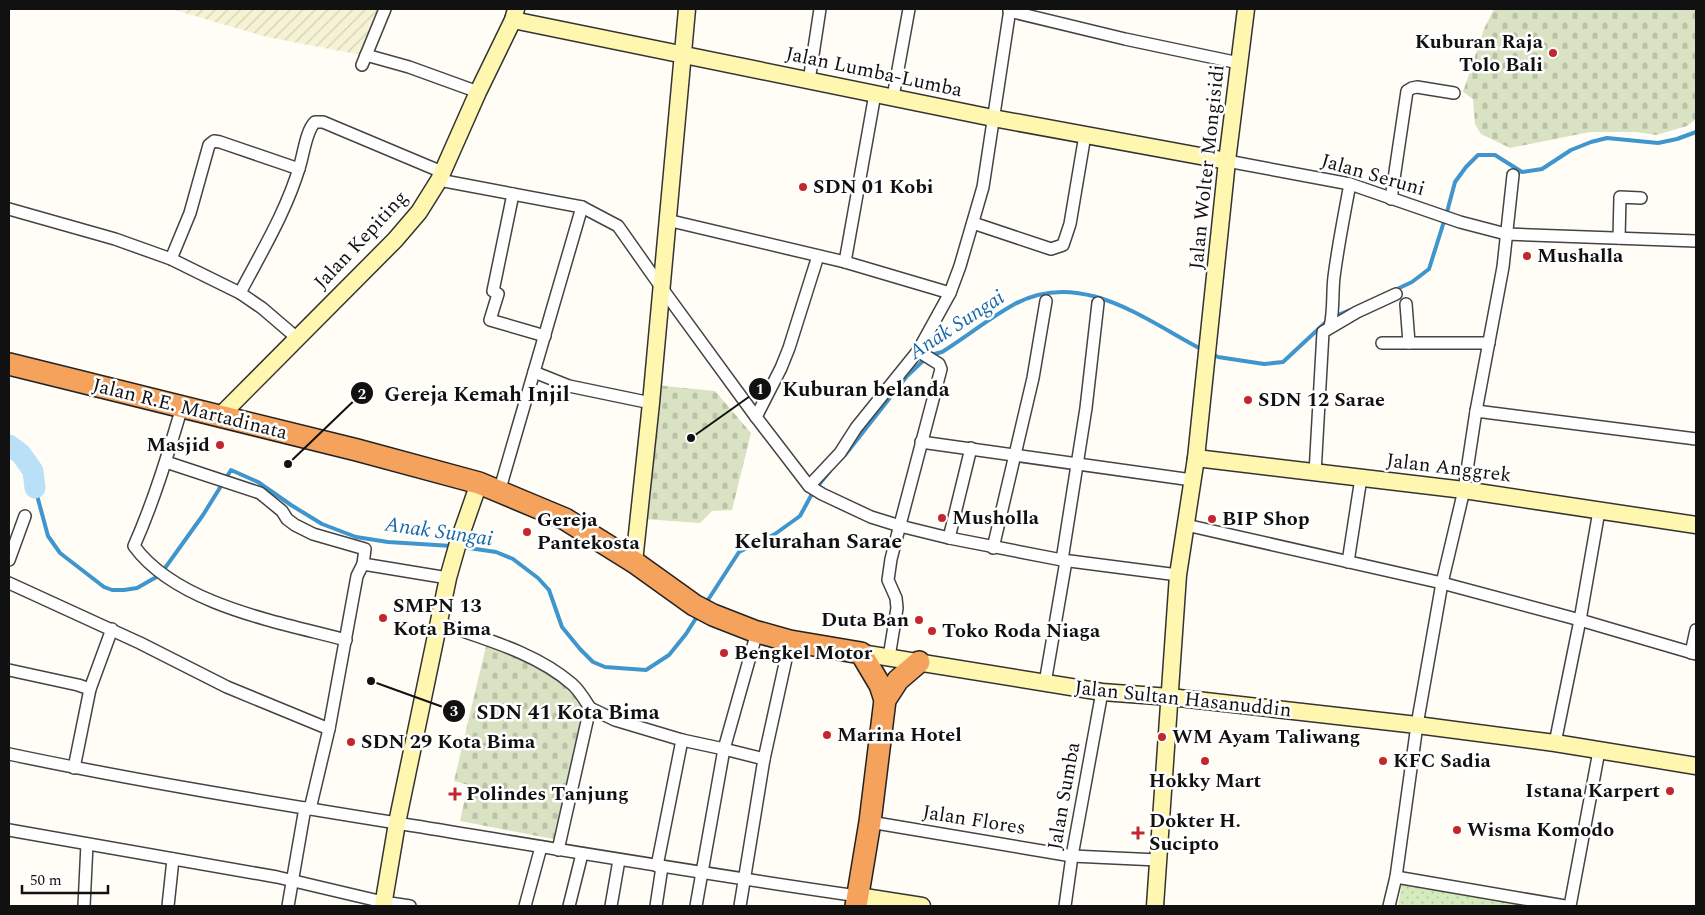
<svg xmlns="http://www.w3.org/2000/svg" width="1705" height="915" font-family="Spectral,serif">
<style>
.farmland{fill:url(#farmland-furrows)}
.cemetery{fill:url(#cemetery-stones)}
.park{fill:url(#park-dots)}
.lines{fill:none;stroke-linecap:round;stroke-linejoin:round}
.stream{stroke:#3f96cf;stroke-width:4}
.river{stroke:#b9e0f7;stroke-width:21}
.street-casing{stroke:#444;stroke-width:14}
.secondary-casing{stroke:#333;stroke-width:19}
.highway-casing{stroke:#222;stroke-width:24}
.street{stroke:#fff;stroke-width:11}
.secondary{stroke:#fff6b0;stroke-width:16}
.highway{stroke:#f5a25d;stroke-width:21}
.poi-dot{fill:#c4262e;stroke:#fff;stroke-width:2}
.labels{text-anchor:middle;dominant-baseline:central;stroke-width:5;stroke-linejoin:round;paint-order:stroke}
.poi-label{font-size:20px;font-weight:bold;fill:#111;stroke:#fff;text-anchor:start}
.street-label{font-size:20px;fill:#111;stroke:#fff}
.water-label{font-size:21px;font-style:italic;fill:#1768a6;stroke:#fff}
.quarter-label{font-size:22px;font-weight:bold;fill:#111;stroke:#fff}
.leader{fill:none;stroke:#111;stroke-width:2}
.callout-dot{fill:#111;stroke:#fff;stroke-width:2}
.mark-label{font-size:15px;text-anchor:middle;font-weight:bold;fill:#fff}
.callout-label{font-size:21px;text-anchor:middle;font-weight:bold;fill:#111;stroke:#fff;stroke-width:5;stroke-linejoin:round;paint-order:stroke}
</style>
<defs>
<pattern id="farmland-furrows" width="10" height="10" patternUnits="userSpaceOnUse" patternTransform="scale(1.25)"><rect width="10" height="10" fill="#f6f3d4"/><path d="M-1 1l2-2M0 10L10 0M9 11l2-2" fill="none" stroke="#d2cfb5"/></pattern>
<pattern id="cemetery-stones" width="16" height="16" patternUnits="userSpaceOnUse" patternTransform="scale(1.25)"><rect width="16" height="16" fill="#d9e3c4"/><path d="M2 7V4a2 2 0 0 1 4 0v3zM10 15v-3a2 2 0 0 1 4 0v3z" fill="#b9c2a7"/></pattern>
<pattern id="park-dots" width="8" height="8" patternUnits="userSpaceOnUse" patternTransform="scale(1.25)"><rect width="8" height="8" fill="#d5ebbd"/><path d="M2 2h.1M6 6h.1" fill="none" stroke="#b6c8a1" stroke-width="1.8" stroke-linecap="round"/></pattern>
</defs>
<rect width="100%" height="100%" fill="#fffdf5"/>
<path class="farmland" d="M171,9H378L361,55L267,37Z"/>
<g class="cemetery">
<path d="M1494,9H1696V119L1687,126L1656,135L1636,132H1590L1510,148L1481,134L1475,124L1473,99L1463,92L1484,29Z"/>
<path d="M655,385L715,391L751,433L732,510L712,511L700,523L644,519Z"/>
<path d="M486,646L546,670L567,684L585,711L558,840L460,821L468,785L454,781Z"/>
</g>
<path class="park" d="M1402,883L1549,906H1398Z"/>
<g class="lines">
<g class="stream">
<path d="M1395,290L1412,282L1429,269L1447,212L1455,182L1466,167L1478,155H1495L1522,172L1542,169L1571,150L1591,142L1607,138L1658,143L1677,139L1696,132"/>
<path d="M1333,317L1350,310"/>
<path d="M1212,354L1218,357L1264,364L1283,362L1327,321"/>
<path d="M931,355L942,352C966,337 988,319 1013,305C1080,267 1145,320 1203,350"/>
<path d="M845,455L907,376L925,359"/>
<path d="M35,488L48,536L60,553L104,587L112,590H124L137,588L160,575L203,515L231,470L258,482L291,505L322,524L356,537L388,542L452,546"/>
<path d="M462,547L496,552L513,559L538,578L549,590L562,627L580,649L593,662L605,667L646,670L669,655L686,634L698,615"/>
<path d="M706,603L739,552L775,534L800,516L813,492L830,471"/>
</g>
<path class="river" d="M9,445L21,454L33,471L35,488"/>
<defs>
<g id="street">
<path d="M1009,11L1125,39L1239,63"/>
<path d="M366,55L409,67L478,92"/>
<path d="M362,65L385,9"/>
<path d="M809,81L820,9"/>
<path d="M893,97L909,9"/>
<path d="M1227,161L1350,184L1460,222L1506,234L1696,241"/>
<path d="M439,180L582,207L618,226L661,287L756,417L809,486L822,494L871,517L900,526L949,538L1062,560L1178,575"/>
<path d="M513,194L493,291L498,294L490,320L545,336"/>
<path d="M1391,199L1407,91L1412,88L1417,87L1454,93"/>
<path d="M9,209L115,239L171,259L240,293L262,308L297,338"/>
<path d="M667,220L845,262L950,293"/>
<path d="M973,223L1051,249L1063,245L1070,224L1085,135"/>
<path d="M1619,238L1620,197L1641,198"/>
<path d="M171,259L190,213L209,145L214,141L220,142L299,169"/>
<path d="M845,262L875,94"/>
<path d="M240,293C262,251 287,210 300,165C304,152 306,131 315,122H323L442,172"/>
<path d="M1406,304L1409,343"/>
<path d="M1330,327C1334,310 1332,294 1334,277C1338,246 1344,215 1350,184"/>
<path d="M1382,343H1489"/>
<path d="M534,372L569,386L651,403"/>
<path d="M182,407C168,454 154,501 134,546C177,605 279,622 346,640"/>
<path d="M1476,411L1696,439"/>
<path d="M756,417L781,368L789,348L818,256"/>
<path d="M921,442L1192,480"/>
<path d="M166,462L260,493L282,511L287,519L295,525L313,534L365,549L363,564L448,578"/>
<path d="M1315,473L1323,332L1357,312L1396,294"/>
<path d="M809,486L840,453L856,428L918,351L950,293L960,266L983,187L1010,9"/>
<path d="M499,492L582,207"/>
<path d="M1186,525L1442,583L1580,620L1696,654"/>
<path d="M949,538L971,448"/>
<path d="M993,548L1033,378L1046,301"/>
<path d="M9,560L25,516"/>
<path d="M1062,560L1086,408L1098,303"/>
<path d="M1348,562L1361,478"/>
<path d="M9,583L140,643L227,687L329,729L310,809"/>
<path d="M439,623C484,639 535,652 572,684C579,690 585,700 590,708L558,850"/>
<path d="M1691,653L1696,630"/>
<path d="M889,657L897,608L896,598L888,580L891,559L941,369L939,364L918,351"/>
<path d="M9,670L78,685L90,689"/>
<path d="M1045,683L1066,561"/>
<path d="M590,708L615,720L682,740L657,866"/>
<path d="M329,729L357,576L363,564"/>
<path d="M682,740L724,749L696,906"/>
<path d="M1555,743L1580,620L1599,511"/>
<path d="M9,754C137,781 267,802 397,823C550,848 704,874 858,896"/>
<path d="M764,759L790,641"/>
<path d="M74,768L90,689L112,629"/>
<path d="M870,822L1072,856L1158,860"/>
<path d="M9,830L277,877L383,902L410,906"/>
<path d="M1396,877L1565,906"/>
<path d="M84,906L87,844"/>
<path d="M168,906L173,859"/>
<path d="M288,906L305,808"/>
<path d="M525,906L541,847"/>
<path d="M569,906L582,854"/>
<path d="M611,906L619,860"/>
<path d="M656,906L662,867"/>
<path d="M740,906L764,759L724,749L757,632"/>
<path d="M1065,906L1072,856L1102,692"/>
<path d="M1389,906L1396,877L1417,725L1442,583L1464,490L1476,411L1503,267L1513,175"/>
<path d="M1570,906L1599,751"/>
</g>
<g id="secondary">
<path d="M513,20L993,118L1227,161"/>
<path d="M220,416L395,240L419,212L439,180L478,92L513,20L516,9"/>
<path d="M1196,458L1464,490L1696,525"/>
<path d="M634,562L651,403L687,9"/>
<path d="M861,653L1102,692L1170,697L1417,725L1555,743L1696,766"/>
<path d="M858,896L922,906"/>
<path d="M383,906L397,823L448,578L458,543L479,483"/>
<path d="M1155,906L1178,575L1196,458L1227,161L1246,9"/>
</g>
<g id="highway">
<path d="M9,364L357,450L479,483L565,519L634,562L694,605L713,615L754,631L790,641L861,653L880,685L885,700"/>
<path d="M856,906L870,822L885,700L898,680L919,662"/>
</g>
</defs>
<use href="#street" class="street-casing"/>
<use href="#secondary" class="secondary-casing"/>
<use href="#highway" class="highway-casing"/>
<use href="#street" class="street"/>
<use href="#secondary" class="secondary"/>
<use href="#highway" class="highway"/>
</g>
<g class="poi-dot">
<circle cx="1553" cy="53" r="5"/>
<circle cx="803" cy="187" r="5"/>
<circle cx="1527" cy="256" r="5"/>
<circle cx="1248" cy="400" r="5"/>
<circle cx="220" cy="445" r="5"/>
<circle cx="942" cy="518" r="5"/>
<circle cx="1212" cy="519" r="5"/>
<circle cx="527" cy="532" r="5"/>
<circle cx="383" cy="618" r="5"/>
<circle cx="919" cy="620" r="5"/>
<circle cx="932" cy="631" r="5"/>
<circle cx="724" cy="653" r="5"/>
<circle cx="827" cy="735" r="5"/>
<circle cx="1162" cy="737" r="5"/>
<circle cx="351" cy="742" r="5"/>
<circle cx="1205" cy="761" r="5"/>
<circle cx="1383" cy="761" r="5"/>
<circle cx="1670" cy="791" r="5"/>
<path d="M452.5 786.5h5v5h5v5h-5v5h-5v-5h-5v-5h5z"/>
<circle cx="1457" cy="830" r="5"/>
<path d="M1135.5 825.5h5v5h5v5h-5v5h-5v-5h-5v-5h5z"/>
</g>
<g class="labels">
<g class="poi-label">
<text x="1543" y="42" text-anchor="end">Kuburan Raja<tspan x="1543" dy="23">Tolo Bali</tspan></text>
<text x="813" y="187">SDN 01 Kobi</text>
<text x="1537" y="256">Mushalla</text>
<text x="1258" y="400">SDN 12 Sarae</text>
<text x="210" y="445" text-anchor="end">Masjid</text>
<text x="952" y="518">Musholla</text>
<text x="1222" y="519">BIP Shop</text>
<text x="537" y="520">Gereja<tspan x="537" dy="23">Pantekosta</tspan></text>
<text x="393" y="606">SMPN 13<tspan x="393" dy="23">Kota Bima</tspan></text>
<text x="909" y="620" text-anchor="end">Duta Ban</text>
<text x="942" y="631">Toko Roda Niaga</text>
<text x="734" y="653">Bengkel Motor</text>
<text x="837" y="735">Marina Hotel</text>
<text x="1172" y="737">WM Ayam Taliwang</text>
<text x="361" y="742">SDN 29 Kota Bima</text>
<text x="1393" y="761">KFC Sadia</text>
<text x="1205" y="781" text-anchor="middle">Hokky Mart</text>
<text x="1660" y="791" text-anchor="end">Istana Karpert</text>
<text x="466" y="794">Polindes Tanjung</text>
<text x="1149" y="821">Dokter H.<tspan x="1149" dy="23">Sucipto</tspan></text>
<text x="1467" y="830">Wisma Komodo</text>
</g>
<g class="street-label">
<text transform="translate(874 72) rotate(12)">Jalan Lumba-Lumba</text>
<text transform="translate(1207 167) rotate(-84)">Jalan Wolter Mongisidi</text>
<text transform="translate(1373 175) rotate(16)">Jalan Seruni</text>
<text transform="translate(361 240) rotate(-47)">Jalan Kepiting</text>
<text transform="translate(190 409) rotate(14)">Jalan R.E. Martadinata</text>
<text transform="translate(1449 468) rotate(7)">Jalan Anggrek</text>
<text transform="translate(1183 699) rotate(6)">Jalan Sultan Hasanuddin</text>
<text transform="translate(1064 796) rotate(-80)">Jalan Sumba</text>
<text transform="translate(974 820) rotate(9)">Jalan Flores</text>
</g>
<g class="water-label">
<text transform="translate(957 325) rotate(-33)">Anak Sungai</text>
<text transform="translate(439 532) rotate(8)">Anak Sungai</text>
</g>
<g class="quarter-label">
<text x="818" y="541">Kelurahan Sarae</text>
</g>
</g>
<path class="leader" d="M691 438L760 389M288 464L362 393M371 681L454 711"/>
<g class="callout-dot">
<circle cx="691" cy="438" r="5"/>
<circle cx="288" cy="464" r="5"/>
<circle cx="371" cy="681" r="5"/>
<circle cx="760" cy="389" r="12"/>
<circle cx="362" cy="393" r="12"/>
<circle cx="454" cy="711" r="12"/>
</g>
<g class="mark-label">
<text x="760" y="394">1</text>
<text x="362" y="399">2</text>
<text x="454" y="716">3</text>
</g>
<g class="callout-label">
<text x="866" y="396">Kuburan belanda</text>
<text x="477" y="401">Gereja Kemah Injil</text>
<text x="568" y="719">SDN 41 Kota Bima</text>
</g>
<rect width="1705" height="915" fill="none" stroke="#111111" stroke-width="20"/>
<path d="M22 885v8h86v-8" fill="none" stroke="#111111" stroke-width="2.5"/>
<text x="30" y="885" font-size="15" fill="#111111" stroke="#ffffff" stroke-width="4" paint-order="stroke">50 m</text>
</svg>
